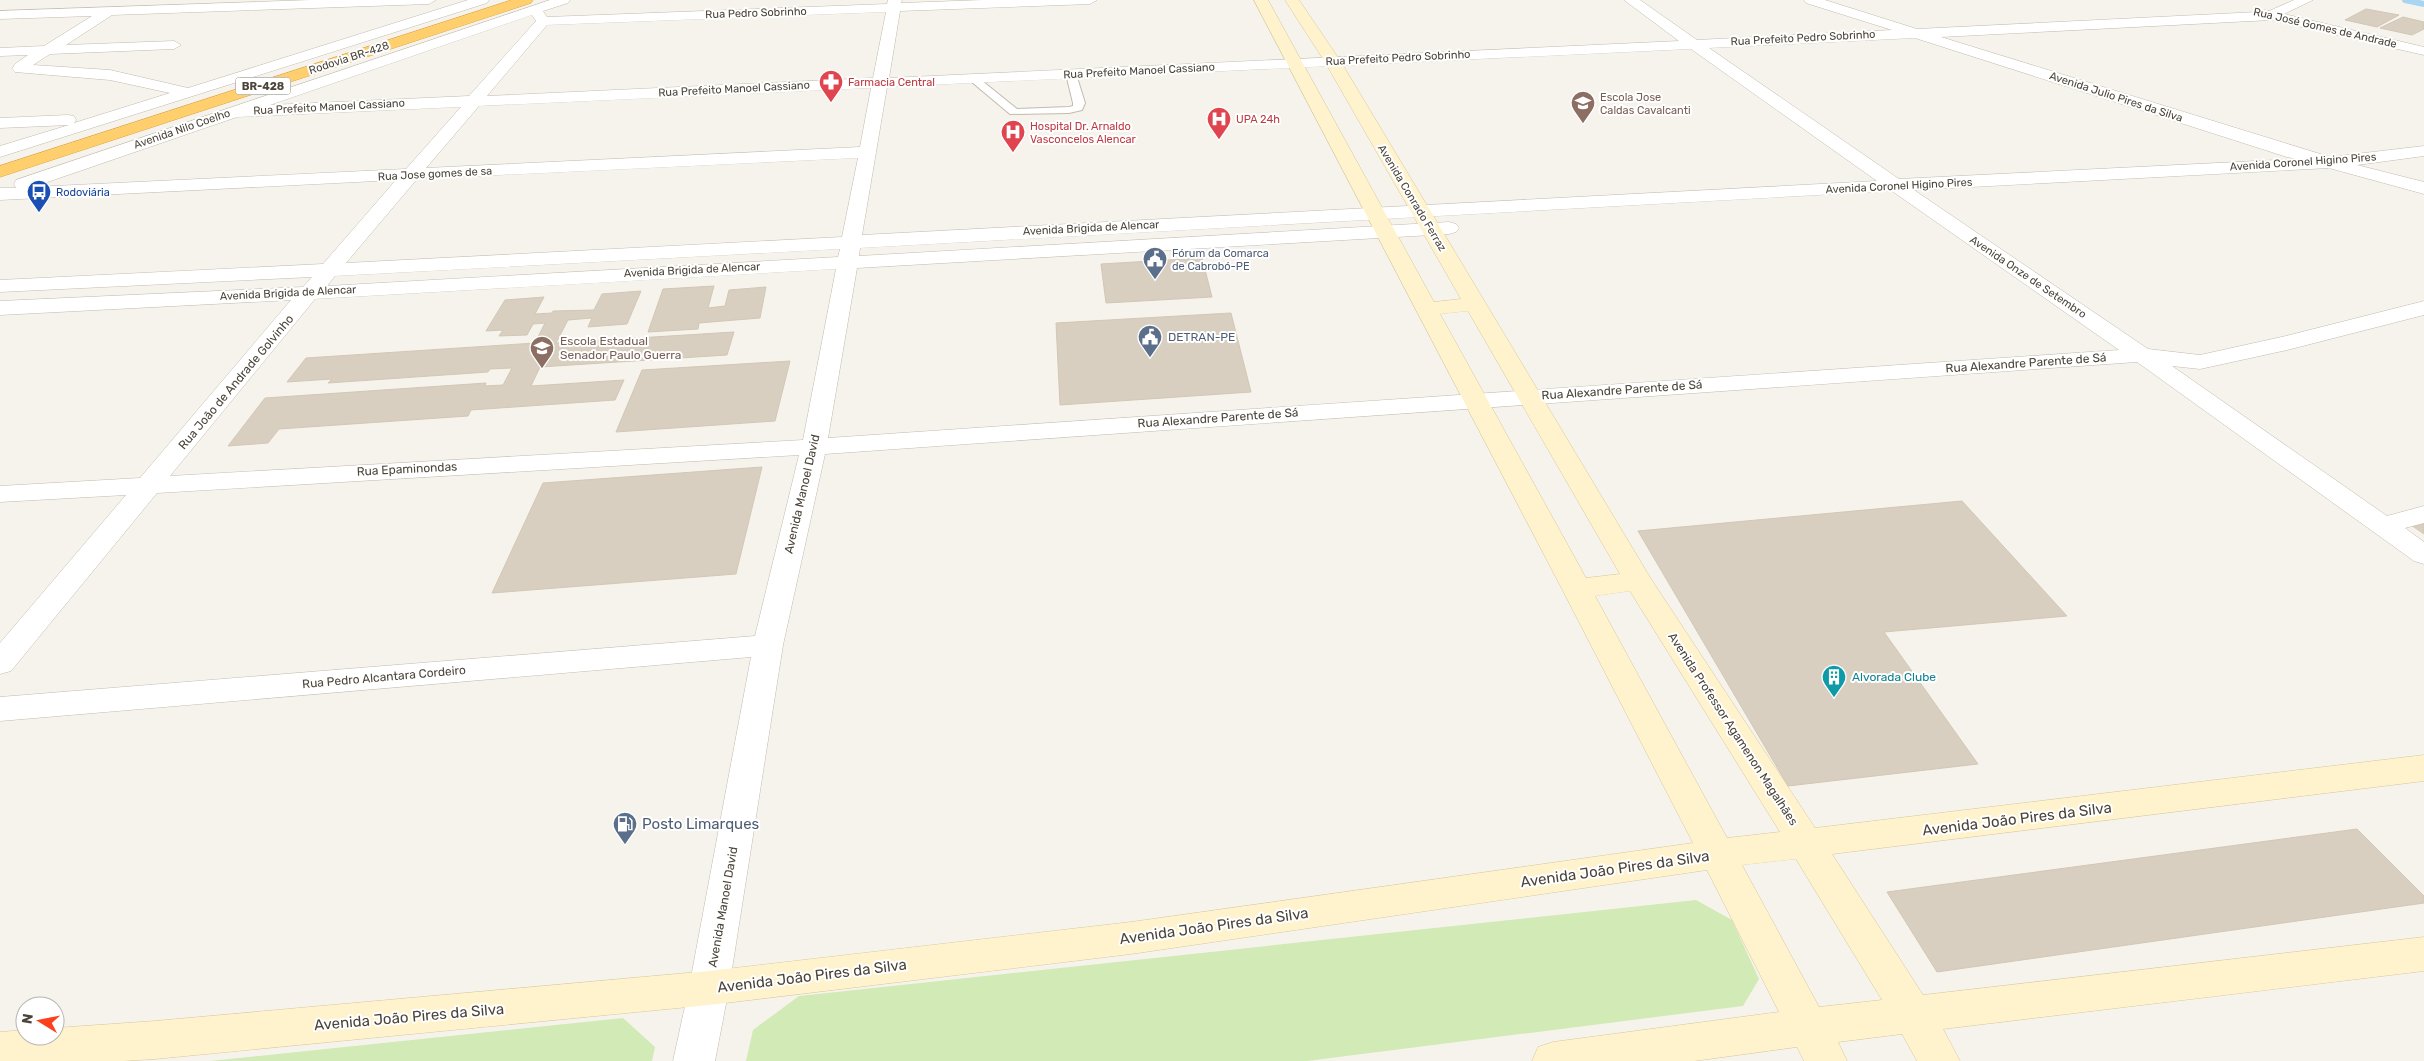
<svg xmlns="http://www.w3.org/2000/svg" width="2424" height="1061" font-family="Rubik,sans-serif">
<style>
.green{fill:#d2eab5}
.lines{fill:none;stroke-linecap:round;stroke-linejoin:round}
.stream{stroke:#a9d4f2;stroke-width:6}
.building{fill:#d8cfc1;stroke:#d3c7b4}
.lane-casing{stroke:#c2bbae;stroke-width:2}
.street-casing{stroke:#c2bbae;stroke-width:1}
.secondary-casing{stroke:#d6c79b;stroke-width:1}
.highway-casing{stroke:#e0a43c;stroke-width:1}
.lane{fill:#fff;fill-rule:evenodd}
.street{fill:#fff;fill-rule:evenodd}
.secondary{fill:#fff3cd;fill-rule:evenodd}
.highway{fill:#ffcf6e;fill-rule:evenodd}
.labels{text-anchor:middle;dominant-baseline:central;stroke-width:4;stroke-linejoin:round;paint-order:stroke}
.far-street-label{font-size:11px;fill:#4b4439;stroke:#fff}
.far-health-label{font-size:11px;fill:#be3a42;stroke:#fff;text-anchor:start}
.shield{fill:#fff;stroke:#817c74;stroke-width:1}
.shield-label{font-size:11px;font-weight:bold;fill:#4b4439}
.far-education-label{font-size:11px;fill:#785e54;stroke:#fff;text-anchor:start}
.far-transit-label{font-size:11px;fill:#164399;stroke:#fff;text-anchor:start}
.far-service-label{font-size:11px;fill:#4e5e75;stroke:#fff;text-anchor:start}
.service-label{font-size:12px;fill:#4e5e75;stroke:#fff;text-anchor:start}
.education-label{font-size:12px;fill:#785e54;stroke:#fff;text-anchor:start}
.street-label{font-size:12px;fill:#4b4439;stroke:#fff}
.culture-label{font-size:12px;fill:#0d838f;stroke:#fff;text-anchor:start}
.near-street-label{font-size:15px;fill:#4b4439;stroke:#fff}
.near-service-label{font-size:15px;fill:#4e5e75;stroke:#fff;text-anchor:start}
</style>
<rect width="100%" height="100%" fill="#f6f3ec"/>
<g class="green">
<path d="M1696,900L1732,920L1759,979L1743,1006L1307,1061H746L753,1030L799,996Z"/>
<path d="M623,1018L655,1047L652,1061H210Z"/>
</g>
<g class="lines">
<path class="stream" d="M2405,0L2424,4"/>
</g>
<g class="building">
<path d="M2366,9L2399,15L2377,27L2345,20Z"/>
<path d="M2403,17L2424,22V29L2412,35L2380,28Z"/>
<path d="M1202,258L1212,297L1106,303L1101,264Z"/>
<path d="M714,286L708,308L725,306L729,290L766,287L760,318L699,323L698,329L648,332L663,289Z"/>
<path d="M641,291L627,324L588,327L592,318L568,320L556,343L734,332L727,355L540,367L531,386L624,380L615,400L471,410L468,416L279,429L268,443L228,446L265,398L486,383L485,386L503,385L512,368L490,369L488,372L328,383L332,379L287,382L306,358L535,343L545,323L533,324L527,335L499,336L503,330L486,331L505,300L544,297L535,314L552,313L553,311L594,310L602,294Z"/>
<path d="M1231,313L1251,392L1060,405L1056,323Z"/>
<path d="M790,361L775,421L616,432L642,370Z"/>
<path d="M762,467L736,574L492,593L543,483Z"/>
<path d="M1962,501L2067,616L1884,632L1978,764L1788,786L1638,531Z"/>
<path d="M2424,521V534L2411,525Z"/>
<path d="M2357,829L2424,896V903L1937,972L1887,892Z"/>
</g>
<g class="lines">
<defs>
<path id="lane" d="M1071,71L1076,74L1085,103L1082,110L1069,113L1010,114L967,78L968,76H976L1017,109L1069,107L1073,106V103L1066,74Z"/>
<g id="street">
<path d="M311,0H436L429,4L112,15L66,45L174,41L181,45L174,49L50,54L33,65L110,70L188,88L468,0H489L487,3L0,157V146L69,125L0,128V118L68,115L74,116L76,120L74,123L170,93L110,80L15,72L12,69L15,64L28,55L0,56V48L44,46L92,16L0,19V11Z"/>
<path d="M550,0H570L568,3L543,11L547,17L887,4L888,0H902L901,3L983,0H1097L1090,4L900,11L889,78L1679,41L1624,0H1640L1697,40L1892,30L1806,3L1804,0H1825L1917,29L2258,12L2264,10L2269,11L2294,0H2313L2284,14L2424,47V55L2271,20L1941,37L2330,157L2424,146V156L2357,165L2424,182V194L2329,168L1914,190L2148,349L2200,355L2286,336L2424,301V315L2287,350L2200,369L2172,366L2387,516L2424,506V523L2405,528L2424,542V564L2414,561L2137,362L825,454L783,645L729,988L715,1061H673L689,988L751,657L0,721V697L755,636L799,455L157,493L11,671L0,674V643L126,495L0,502V486L140,478L291,300L0,315V301L303,287L312,277L0,292V280L323,264L396,180L0,200V188H16L14,184L16,180ZM886,12L873,78L487,96L547,25ZM532,15L536,21L469,96L270,105ZM1915,38L2287,157L2296,159L1899,179L1709,48ZM1691,49L1877,181L862,235L887,87ZM871,88L860,147L426,168L479,106ZM461,107L406,169L33,187L237,117ZM858,158L842,237L346,263L417,179ZM1892,191L2119,350L828,438L857,268L1449,234L1456,232L1459,228L1456,224L1449,222L859,256L860,248ZM840,249L838,257L327,286L335,276ZM836,269L803,440L170,476L315,299Z"/>
</g>
<path id="secondary" d="M1254,0H1268L1434,302L1461,299L1325,62L1285,0H1299L1341,62L1651,579L1815,828L2424,755V781L1832,854L1923,995L2424,937V971L1943,1029L1960,1061H1917L1902,1034L1838,1042L1847,1061H1804L1797,1047L1694,1061H1532L1538,1047L1553,1042L1779,1012L1707,870L1131,954L709,1005L155,1059L123,1061H0V1032L25,1030V1036H55V1028L155,1021L709,971L1131,922L1693,843L1562,589ZM1468,311L1620,574L1586,578L1440,314ZM1630,591L1780,832L1727,838L1595,596ZM1796,859L1882,1000L1819,1007L1742,865Z"/>
<path id="highway" d="M512,0H533L531,3L0,177V166Z"/>
</defs>
<use href="#lane" class="lane-casing"/>
<use href="#street" class="street-casing"/>
<use href="#secondary" class="secondary-casing"/>
<use href="#highway" class="highway-casing"/>
<use href="#lane" class="lane"/>
<use href="#street" class="street"/>
<use href="#secondary" class="secondary"/>
<use href="#highway" class="highway"/>
</g>
<defs>
<symbol id="pharmacy-pin" viewBox="-11 -11 22 30"><path d="M0 17L-7.5 6A9.5 9.5 0 1 1 7.5 6Z" fill="#e0444e" stroke="#fff"/><path d="M-2-6h4v4h4v4h-4v4h-4v-4h-4v-4h4Z" fill="#fff"/></symbol>
<symbol id="school-pin" viewBox="-11 -11 22 30"><path d="M0 17L-7.5 6A9.5 9.5 0 1 1 7.5 6Z" fill="#8d6e63" stroke="#fff"/><path d="M0-5L7-2L0 1L-7-2ZM-4 1L0 2.5L4 1V4Q0 6-4 4Z" fill="#fff"/></symbol>
<symbol id="hospital-pin" viewBox="-11 -11 22 30"><path d="M0 17L-7.5 6A9.5 9.5 0 1 1 7.5 6Z" fill="#e0444e" stroke="#fff"/><path d="M-5-5h3v3.5h4V-5h3V5h-3V1.5h-4V5h-3Z" fill="#fff"/></symbol>
<symbol id="bus-pin" viewBox="-11 -11 22 30"><path d="M0 17L-7.5 6A9.5 9.5 0 1 1 7.5 6Z" fill="#1a4fb4" stroke="#fff"/><path d="M-5-6H5V4H4V6H2V4H-2V6H-4V4H-5ZM-3.5-4V0h7V-4ZM-3.5 1.2v1.5H-2V1.2ZM2 1.2v1.5H3.5V1.2Z" fill="#fff"/></symbol>
<symbol id="civic-pin" viewBox="-11 -11 22 30"><path d="M0 17L-7.5 6A9.5 9.5 0 1 1 7.5 6Z" fill="#5c6f8a" stroke="#fff"/><path d="M-.6-6.5H3V-4.5H.6V-3L4-1V1h2V6H-6V1h2V-1L-.6-3ZM-1.2 2.5V6h2.4V2.5Z" fill="#fff"/></symbol>
<symbol id="building-pin" viewBox="-11 -11 22 30"><path d="M0 17L-7.5 6A9.5 9.5 0 1 1 7.5 6Z" fill="#0f9aa8" stroke="#fff"/><path d="M-4-6H4V6H1V3H-1V6H-4ZM-2.5-4.3h1.7v1.8h-1.7ZM.8-4.3h1.7v1.8H.8ZM-2.5-1h1.7V.8h-1.7ZM.8-1h1.7V.8H.8Z" fill="#fff"/></symbol>
<symbol id="fuel-pin" viewBox="-11 -11 22 30"><path d="M0 17L-7.5 6A9.5 9.5 0 1 1 7.5 6Z" fill="#5c6f8a" stroke="#fff"/><path d="M-5.5-6h7V0h2V4h1.3V-2.5L3-4.5l.8-.8L6-3V5H2.5V1h-1V6h-7ZM-4.2-4.7v3.2H.2V-4.7Z" fill="#fff"/></symbol>
</defs>
<g fill-rule="evenodd">
<use href="#pharmacy-pin" x="817" y="68" width="28" height="38"/>
<use href="#school-pin" x="1569" y="89" width="28" height="38"/>
<use href="#hospital-pin" x="1205" y="105" width="28" height="38"/>
<use href="#hospital-pin" x="999" y="118" width="28" height="38"/>
<use href="#bus-pin" x="25" y="178" width="28" height="38"/>
<use href="#civic-pin" x="1141" y="245" width="28" height="38"/>
<use href="#civic-pin" x="1136" y="323" width="28" height="38"/>
<use href="#school-pin" x="528" y="334" width="28" height="38"/>
<use href="#building-pin" x="1820" y="663" width="28" height="38"/>
<use href="#fuel-pin" x="611" y="810" width="28" height="38"/>
</g>
<g class="labels">
<g class="far-street-label">
<text transform="translate(756 13) rotate(-2)">Rua Pedro Sobrinho</text>
<text transform="translate(2325 28) rotate(13)">Rua José Gomes de Andrade</text>
<text transform="translate(1803 38) rotate(-3)">Rua Prefeito Pedro Sobrinho</text>
<text transform="translate(349 58) rotate(-18)">Rodovia BR-428</text>
<text transform="translate(1398 58) rotate(-3)">Rua Prefeito Pedro Sobrinho</text>
<text transform="translate(1139 71) rotate(-3)">Rua Prefeito Manoel Cassiano</text>
<text transform="translate(734 89) rotate(-3)">Rua Prefeito Manoel Cassiano</text>
<text transform="translate(2116 97) rotate(18)">Avenida Julio Pires da Silva</text>
<text transform="translate(329 107) rotate(-3)">Rua Prefeito Manoel Cassiano</text>
<text transform="translate(182 129) rotate(-19)">Avenida Nilo Coelho</text>
<text transform="translate(2303 162) rotate(-4)">Avenida Coronel Higino Pires</text>
<text transform="translate(435 174) rotate(-3)">Rua Jose gomes de sa</text>
<text transform="translate(1899 186) rotate(-3)">Avenida Coronel Higino Pires</text>
<text transform="translate(1412 198) rotate(59)">Avenida Conrado Ferraz</text>
<text transform="translate(1091 228) rotate(-3)">Avenida Brigida de Alencar</text>
<text transform="translate(692 270) rotate(-3)">Avenida Brigida de Alencar</text>
<text transform="translate(2028 277) rotate(34)">Avenida Onze de Setembro</text>
<text transform="translate(288 293) rotate(-3)">Avenida Brigida de Alencar</text>
</g>
<g class="far-health-label">
<text x="848" y="82">Farmacia Central</text>
<text x="1236" y="119">UPA 24h</text>
<text x="1030" y="126">Hospital Dr. Arnaldo<tspan x="1030" dy="13">Vasconcelos Alencar</tspan></text>
</g>
<rect class="shield" x="235.5" y="77.5" width="55" height="17" rx="4"/>
<g class="shield-label">
<text x="263" y="86">BR-428</text>
</g>
<g class="far-education-label">
<text x="1600" y="97">Escola Jose<tspan x="1600" dy="13">Caldas Cavalcanti</tspan></text>
</g>
<g class="far-transit-label">
<text x="56" y="192">Rodoviária</text>
</g>
<g class="far-service-label">
<text x="1172" y="253">Fórum da Comarca<tspan x="1172" dy="13">de Cabrobó-PE</tspan></text>
</g>
<g class="service-label">
<text x="1168" y="337">DETRAN-PE</text>
</g>
<g class="education-label">
<text x="560" y="341">Escola Estadual<tspan x="560" dy="14">Senador Paulo Guerra</tspan></text>
</g>
<g class="street-label">
<text transform="translate(2026 363) rotate(-4)">Rua Alexandre Parente de Sá</text>
<text transform="translate(236 382) rotate(-50)">Rua João de Andrade Golvinho</text>
<text transform="translate(1622 390) rotate(-4)">Rua Alexandre Parente de Sá</text>
<text transform="translate(1218 418) rotate(-4)">Rua Alexandre Parente de Sá</text>
<text transform="translate(407 469) rotate(-3)">Rua Epaminondas</text>
<text transform="translate(802 494) rotate(-77)">Avenida Manoel David</text>
<text transform="translate(384 677) rotate(-5)">Rua Pedro Alcantara Cordeiro</text>
<text transform="translate(1733 729) rotate(57)">Avenida Professor Agamenon Magalhães</text>
<text transform="translate(723 907) rotate(-80)">Avenida Manoel David</text>
</g>
<g class="culture-label">
<text x="1852" y="677">Alvorada Clube</text>
</g>
<g class="near-street-label">
<text transform="translate(2017 819) rotate(-7)">Avenida João Pires da Silva</text>
<text transform="translate(1615 869) rotate(-8)">Avenida João Pires da Silva</text>
<text transform="translate(1214 926) rotate(-8)">Avenida João Pires da Silva</text>
<text transform="translate(812 976) rotate(-7)">Avenida João Pires da Silva</text>
<text transform="translate(409 1017) rotate(-5)">Avenida João Pires da Silva</text>
</g>
<g class="near-service-label">
<text x="642" y="824">Posto Limarques</text>
</g>
</g>
<g transform="translate(40 1021) rotate(280)"><circle r="24" fill="#ffffff" stroke="#b7b4b0"/>
<path d="M0-4L9 19L0 12L-9 19Z" fill="#fc3f1d"/>
<text y="-8" font-size="14" font-weight="bold" text-anchor="middle" fill="#4b4439">N</text>
</g>
</svg>
